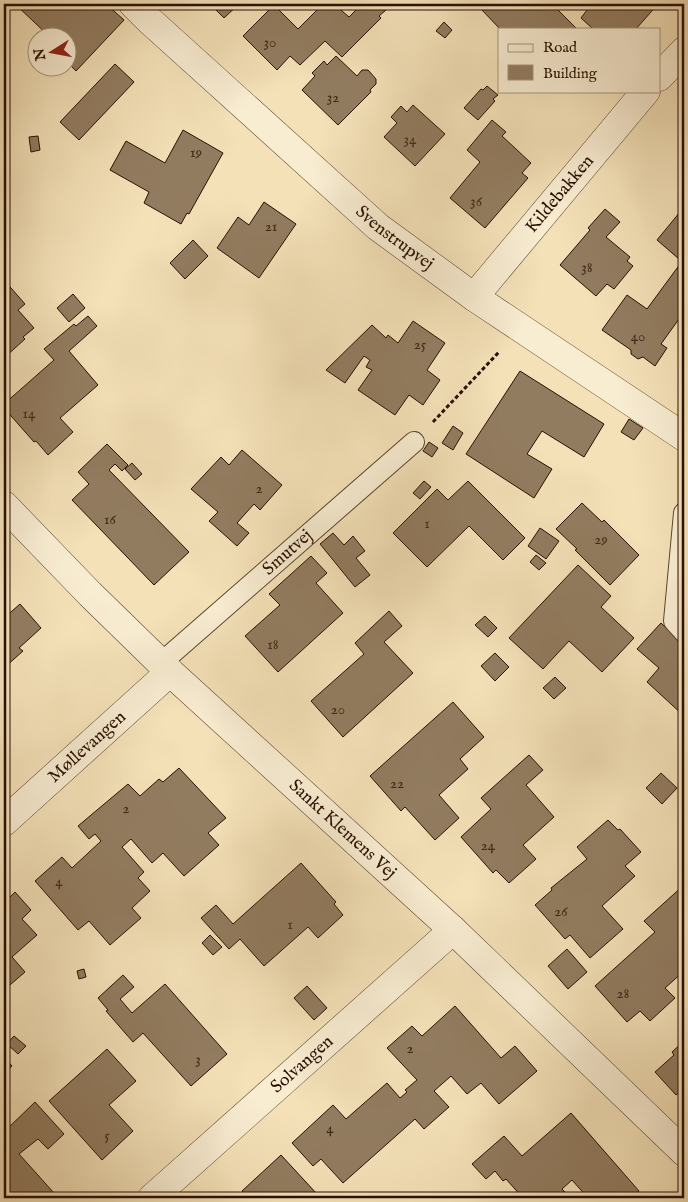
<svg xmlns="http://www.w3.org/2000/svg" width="688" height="1202" font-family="'IM FELL English',serif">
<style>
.building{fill:#927c60;stroke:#280f00}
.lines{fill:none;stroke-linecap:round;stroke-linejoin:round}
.service-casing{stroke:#5b442e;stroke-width:22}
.minor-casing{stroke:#5b442e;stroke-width:29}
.path{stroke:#280f00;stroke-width:3;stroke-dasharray:4 2.5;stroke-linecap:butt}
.service{stroke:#f8ecd1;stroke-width:20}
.minor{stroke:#f8ecd1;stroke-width:28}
.labels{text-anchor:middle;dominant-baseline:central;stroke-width:4;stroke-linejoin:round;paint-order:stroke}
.number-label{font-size:15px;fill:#422a18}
.street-label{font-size:18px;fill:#280f00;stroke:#f8ecd1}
</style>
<rect width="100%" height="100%" fill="#f4e1b8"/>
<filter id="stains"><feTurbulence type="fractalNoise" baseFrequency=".004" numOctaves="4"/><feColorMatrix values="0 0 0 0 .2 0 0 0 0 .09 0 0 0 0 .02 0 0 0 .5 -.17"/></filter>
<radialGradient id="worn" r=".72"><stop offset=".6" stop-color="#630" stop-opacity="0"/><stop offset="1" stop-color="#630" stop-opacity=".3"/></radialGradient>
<g class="building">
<path d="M15,4H81L83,6L85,4H106L124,20L76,71L68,63V38H51Z"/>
<path d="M210,4H239L224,18Z"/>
<path d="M323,4H334L349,17L362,4L368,5L379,4L386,10L379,16L381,18L342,57L325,41L300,65L290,56L277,70L243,36L274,5L298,29Z"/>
<path d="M486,4H552L577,29H500L481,9Z"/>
<path d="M587,4H658L636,29H593L581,18L590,6Z"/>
<path d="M444,22L452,30L445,38L436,31Z"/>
<path d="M336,56L357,76L362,70H368L376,79V84L370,90L371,92L338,125L302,90L315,76L312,73L324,61L327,65Z"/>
<path d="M115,64L134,82L79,140L60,122Z"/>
<path d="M487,86L498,95L493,99L495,101L478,120L464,108L481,89L483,90Z"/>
<path d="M413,105L445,134L415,166L384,137L397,123L391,117L401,106L407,112Z"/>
<path d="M492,120L506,132L502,136L531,163L522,173L528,178L485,228L450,198L480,162L467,150Z"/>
<path d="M183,130L223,153L189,214L187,213L181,224L144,203L149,192L110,170L126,141L165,163Z"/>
<path d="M38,136L40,150L31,152L29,137Z"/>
<path d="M264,202L296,224L259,278L217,248L238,217L249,225Z"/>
<path d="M605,209L620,222L606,237L630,257L627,261L633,266L614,289L607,284L596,296L560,265L590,230L588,228Z"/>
<path d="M680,212L684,216V253L679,259L657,240Z"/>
<path d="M193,240L208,256L185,279L170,263Z"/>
<path d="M683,260L684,312L661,344L667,348L655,366L643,357L638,359L631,354V350L602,330L627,295L647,309Z"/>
<path d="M4,280L25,304L18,310L34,328L23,337L25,339L4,358Z"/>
<path d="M73,294L85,308L69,322L57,308Z"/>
<path d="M88,316L97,326L69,351L98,385L60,418L73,432L48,455L36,441L34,442L4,408V404L54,360L44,349L74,324L76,326Z"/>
<path d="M413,321L445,343L427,370L440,380L423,405L409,395L395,415L358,390L372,370L366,367L370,360L364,356L345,383L326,370L372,325L386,338L388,335L398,343Z"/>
<path d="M520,371L604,424L584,457L542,431L527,454L552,469L534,498L466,454Z"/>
<path d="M629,419L643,428L634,440L621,432Z"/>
<path d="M453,426L463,433L453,450L442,443Z"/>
<path d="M429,442L438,448L432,457L423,451Z"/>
<path d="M107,444L128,465L122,471L115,464L109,470L189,552L154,585L72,500L89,484L78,472Z"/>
<path d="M242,450L282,485L260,510L254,504L237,523L249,533L237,546L209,521L218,512L191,489L221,457L229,465Z"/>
<path d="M132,463L142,474L135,480L125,469Z"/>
<path d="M424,481L431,487L420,499L413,493Z"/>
<path d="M468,481L525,538L503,560L469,526L427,567L393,533L437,489L448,500Z"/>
<path d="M582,503L602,522L604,520L639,555L610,585L575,550L577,549L556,529Z"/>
<path d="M540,528L559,541L546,559L528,546Z"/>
<path d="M333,533L344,545L353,536L365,551L356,558L370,575L355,587L320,544Z"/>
<path d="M536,555L546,563L539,570L530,562Z"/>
<path d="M311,556L327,573L316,583L343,613L278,672L245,636L280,605L269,594Z"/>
<path d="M578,565L611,596L601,607L634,638L602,672L569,641L543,669L509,638Z"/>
<path d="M20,604L41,628L19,648L23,651L4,668V618Z"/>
<path d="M389,611L402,626L384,642L413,673L343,737L311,701L364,654L355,643Z"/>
<path d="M485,616L497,628L488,637L475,625Z"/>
<path d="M661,623L684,645V716L647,682L659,668L637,649Z"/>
<path d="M495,653L509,667L495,681L481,666Z"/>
<path d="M555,677L566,688L554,699L543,688Z"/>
<path d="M453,702L484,737L460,759L468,769L439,795L459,818L435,840L405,807L401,811L370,776Z"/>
<path d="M529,755L543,770L526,785L554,817L523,845L536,859L509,883L496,870L493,873L461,837L491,809L481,798Z"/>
<path d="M179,768L226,818L208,833L219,845L184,876L163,853L152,863L131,839L122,847L144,872L138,878L150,891L132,908L141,918L110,945L89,921L78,930L35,881L62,857L72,868L101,841L95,834L89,839L78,826L128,784L140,796L159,779L163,782Z"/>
<path d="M661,773L677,788L662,804L646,788Z"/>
<path d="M608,820L618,830L620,829L641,852L625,866L635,876L602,906L623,929L590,958L570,935L565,939L535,905L552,890L551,888L587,859L577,847Z"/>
<path d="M301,863L336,902L334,904L343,915L318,938L308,927L264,966L240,939L229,949L201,918L216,905L233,924Z"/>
<path d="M684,885V922L682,924L684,926V971L665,988L675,998L650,1021L640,1011L627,1022L595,986L655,932L644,921Z"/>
<path d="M15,892L31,910L22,919L37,935L12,957L25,972L4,990V898L6,901Z"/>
<path d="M210,935L222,947L213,955L202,943Z"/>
<path d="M567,949L587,972L568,989L548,966Z"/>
<path d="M84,969L86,977L79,979L77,971Z"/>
<path d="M123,975L134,987L120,999L132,1013L165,984L227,1054L191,1086L143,1033L133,1042L106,1011L108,1010L98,998Z"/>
<path d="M307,986L327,1008L314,1020L294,998Z"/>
<path d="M455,1006L501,1058L515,1046L537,1071L499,1104L481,1083L467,1094L451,1076L434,1091L449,1107L424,1129L415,1119L343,1183L321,1159L313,1166L292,1143L333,1105L346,1119L387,1083L400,1098L407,1092L405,1090L417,1080L387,1048L412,1026L422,1036Z"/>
<path d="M14,1036L26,1046L18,1054L7,1044Z"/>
<path d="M684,1041V1092L682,1090L676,1095L655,1072L674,1055L672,1052Z"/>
<path d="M107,1049L136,1081L109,1105L133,1131L102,1160L49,1101Z"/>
<path d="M4,1057L12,1066L4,1074Z"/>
<path d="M35,1102L64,1134L48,1149L38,1139L19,1154L54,1193L48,1198H4V1132Z"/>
<path d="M571,1113L639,1191L630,1198H588L572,1180L562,1189L571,1198H523L506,1179L503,1181L495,1171L486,1179L472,1164L504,1136L522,1156Z"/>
<path d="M281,1155L317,1194L312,1198H243L246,1195L242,1191Z"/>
</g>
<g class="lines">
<defs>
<g id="service">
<path d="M684,513L674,621L684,632"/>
<path id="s1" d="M161,663L414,442"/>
</g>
<g id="minor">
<path id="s2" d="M133,4L149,20L378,227L474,297L684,437"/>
<path d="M659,77L684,51"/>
<path id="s3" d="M474,297L646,91"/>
<path id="s4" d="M4,505L90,594L170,672L453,930L684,1152"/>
<path id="s5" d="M4,822L170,672"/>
<path id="s6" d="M152,1198L453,930"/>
</g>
</defs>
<use href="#service" class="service-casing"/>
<use href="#minor" class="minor-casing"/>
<path class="path" d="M433,422L499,352"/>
<use href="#service" class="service"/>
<use href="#minor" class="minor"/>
</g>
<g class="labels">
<g class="number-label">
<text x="270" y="42">30</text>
<text x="333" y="97">32</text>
<text x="410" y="139">34</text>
<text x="196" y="152">19</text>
<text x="476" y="201">36</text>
<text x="271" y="226">21</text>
<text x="587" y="267">38</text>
<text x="638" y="336">40</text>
<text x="420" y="344">25</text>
<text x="29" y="413">14</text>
<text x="259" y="488">2</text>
<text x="110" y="519">16</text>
<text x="427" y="523">1</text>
<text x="601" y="539">29</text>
<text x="273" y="644">18</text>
<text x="338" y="709">20</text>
<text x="397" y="783">22</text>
<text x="126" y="808">2</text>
<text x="488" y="845">24</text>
<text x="59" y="881">4</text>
<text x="561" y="911">26</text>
<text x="290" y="924">1</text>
<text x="623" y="993">28</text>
<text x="410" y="1048">2</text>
<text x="198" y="1059">3</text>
<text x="330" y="1128">4</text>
<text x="107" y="1135">5</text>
</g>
<g class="street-label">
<text stroke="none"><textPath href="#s3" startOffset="134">Kildebakken</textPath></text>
<text stroke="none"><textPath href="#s2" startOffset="351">Svenstrupvej</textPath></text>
<text stroke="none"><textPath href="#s1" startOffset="168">Smutvej</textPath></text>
<text stroke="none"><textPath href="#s5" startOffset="112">Møllevangen</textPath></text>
<text stroke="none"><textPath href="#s4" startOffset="469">Sankt Klemens Vej</textPath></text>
<text stroke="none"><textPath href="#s6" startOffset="201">Solvangen</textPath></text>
</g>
</g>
<rect width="688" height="1202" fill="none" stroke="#f4e1b8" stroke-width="20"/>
<rect x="5" y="5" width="678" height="1192" fill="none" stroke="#280f00" stroke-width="2.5"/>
<rect x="10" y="10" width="668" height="1182" fill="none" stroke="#280f00"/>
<rect x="498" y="28" width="162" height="65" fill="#f8ecd1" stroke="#a5947d"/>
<rect x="508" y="44" width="25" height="8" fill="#f8ecd1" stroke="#a5947d"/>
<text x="543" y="52" font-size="15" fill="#280f00">Road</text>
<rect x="508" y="65" width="25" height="15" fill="#927c60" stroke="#a5947d"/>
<text x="543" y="78" font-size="15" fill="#280f00">Building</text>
<g transform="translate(52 52) rotate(259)"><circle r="24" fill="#f8ecd1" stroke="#a5947d"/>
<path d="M0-4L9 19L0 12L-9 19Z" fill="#8f2418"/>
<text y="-8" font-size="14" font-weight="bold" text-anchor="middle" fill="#280f00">N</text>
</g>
<rect width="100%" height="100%" filter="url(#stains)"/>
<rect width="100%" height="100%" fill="url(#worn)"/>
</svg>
